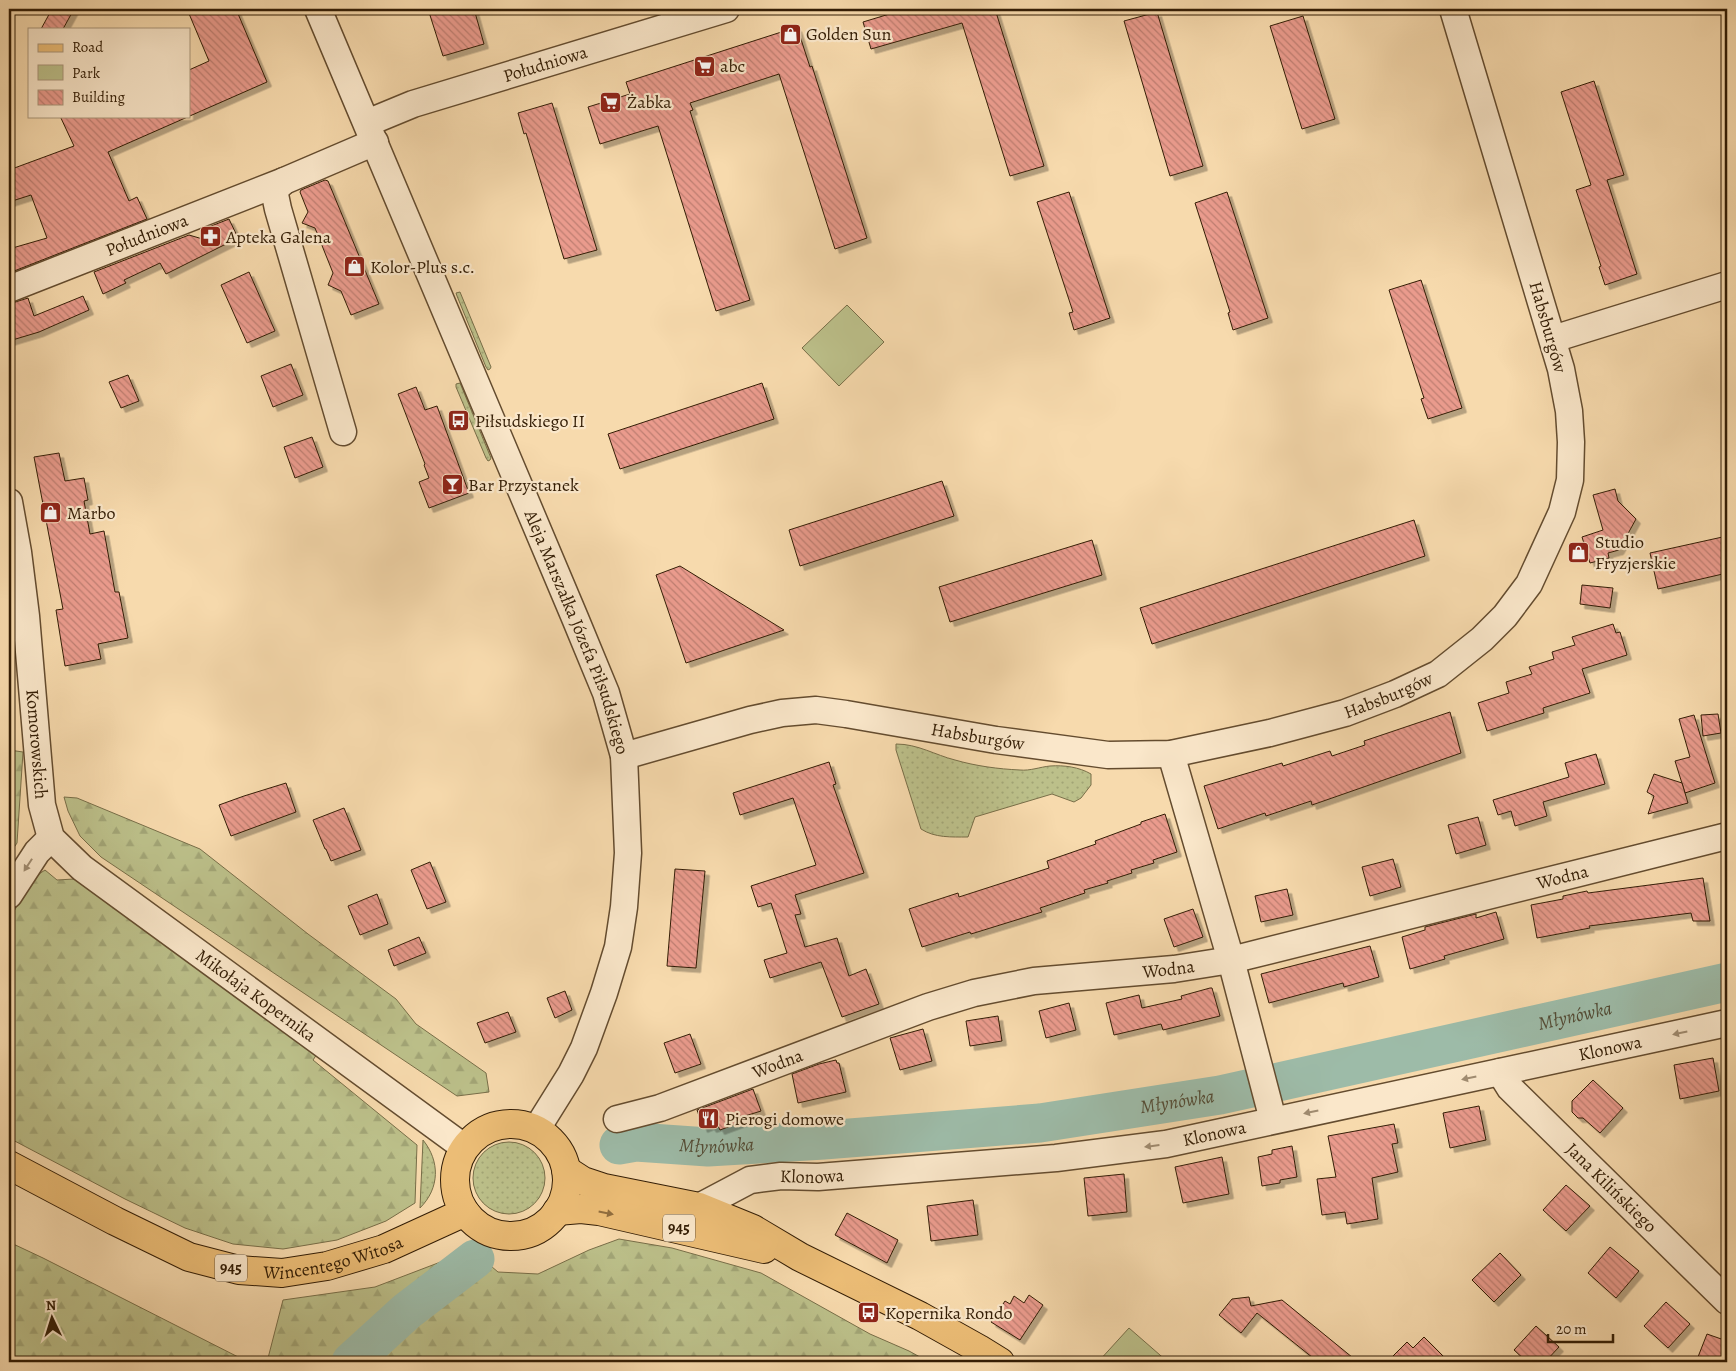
<svg xmlns="http://www.w3.org/2000/svg" width="1736" height="1371" font-family="Alegreya,serif">
<style>
.grass{fill:url(#grass-dots);stroke:#786e48}
.forest{fill:url(#forest-firs);stroke:#786e48}
.park{fill:#bcc08a;stroke:#786e48}
.lines{fill:none;stroke-linecap:round;stroke-linejoin:round}
.river{stroke:#9dbba8;stroke-width:39}
.building{fill:url(#building-back-hatch);stroke:#331d05;filter:url(#shadow)}
.minor-casing{stroke:#644c2f;stroke-width:29}
.major-casing{stroke:#331d05;stroke-width:30}
.minor{stroke:#fae7ca;stroke-width:26}
.major{stroke:#ecbd76;stroke-width:28}
.oneway{fill:#a08c71}
.oneway2{fill:#906d3e}
.labels{text-anchor:middle;dominant-baseline:central;stroke-width:4.5;stroke-linejoin:round;paint-order:stroke}
.shield{fill:#fae7ca;stroke:#6f5a40;stroke-width:1}
.shield-label{font-size:16px;font-weight:bold;fill:#331d05}
.poi-label{font-size:18px;fill:#331d05;stroke:#fae7ca;text-anchor:start}
.street-label{font-size:18px;fill:#331d05;stroke:#fae7ca}
.water-label{font-size:19px;font-style:italic;fill:#534c36;stroke:#fae7ca}
</style>
<defs>
<pattern id="grass-dots" width="8" height="8" patternUnits="userSpaceOnUse" patternTransform="scale(1.25)"><rect width="8" height="8" fill="#bcc08a"/><path d="M2 2h.1M6 6h.1" fill="none" stroke="#a2a576" stroke-width="1.8" stroke-linecap="round"/></pattern>
<pattern id="forest-firs" width="22" height="20" patternUnits="userSpaceOnUse" patternTransform="scale(1.25)"><rect width="22" height="20" fill="#bcc08a"/><path d="M5 1l3.5 6h-7zM16 11l3.5 6h-7z" fill="#a2a576"/></pattern>
<pattern id="building-back-hatch" width="6" height="6" patternUnits="userSpaceOnUse" patternTransform="scale(1.25)"><rect width="6" height="6" fill="#ea9b8d"/><path d="M-1 5l2 2M0 0l6 6M5-1l2 2" fill="none" stroke="#be7e71"/></pattern>
<filter id="shadow"><feDropShadow dx="4.5" dy="4.5" stdDeviation="0" flood-color="#0004"/></filter>
</defs>
<rect width="100%" height="100%" fill="#f7daad"/>
<filter id="stains"><feTurbulence type="fractalNoise" baseFrequency=".004" numOctaves="4"/><feColorMatrix values="0 0 0 0 .2 0 0 0 0 .09 0 0 0 0 .02 0 0 0 .5 -.17"/></filter>
<radialGradient id="worn" r=".72"><stop offset=".6" stop-color="#630" stop-opacity="0"/><stop offset="1" stop-color="#630" stop-opacity=".3"/></radialGradient>
<g class="grass">
<path d="M460,292L491,367L490,369L488,370L486,367L457,296L456,293Z"/>
<path d="M460,383L491,458L490,460L488,461L486,458L456,387V384Z"/>
<path d="M896,744C918,744 935,755 955,760C976,766 998,769 1020,770C1030,771 1040,767 1050,766C1064,765 1079,767 1091,774V785L1081,798L1074,802L1052,794L975,817L968,837C951,837 935,838 921,829L896,750Z"/>
<path d="M423,1140C440,1161 440,1188 420,1208Z"/>
<circle cx="509" cy="1178" r="36"/>
</g>
<g class="forest">
<path d="M9,750L23,752L17,843L9,855Z"/>
<path d="M64,797L77,798L200,849L308,934L396,999L416,1024L486,1073L489,1092L457,1096L101,857L80,836L68,811Z"/>
<path d="M45,870L57,880L74,879L317,1054L313,1060L417,1145L415,1203L386,1221L337,1240L283,1249L233,1244L185,1228L125,1199L9,1138V920L33,878Z"/>
<path d="M619,1239L672,1248L761,1273L870,1334L909,1351L929,1362H267L283,1300L375,1287L472,1250L498,1272L538,1274L589,1250Z"/>
<path d="M9,1242L43,1258L248,1362H9Z"/>
</g>
<g class="park">
<path d="M847,305L884,342L839,386L802,348Z"/>
<path d="M1129,1328L1168,1362H1098Z"/>
</g>
<g class="lines">
<g class="river">
<path id="s1" d="M619,1145L636,1142L708,1147L824,1140L1040,1123L1220,1095L1727,982"/>
<path d="M351,1362L407,1311L475,1259"/>
</g>
</g>
<g class="building">
<path d="M52,9H74L63,29H41Z"/>
<path d="M187,9H236L267,82L108,152L129,201L137,197L147,219L9,273V249L47,238L31,195L9,202V170L74,146L60,116H189V70L209,61Z"/>
<path d="M428,9H474L484,44L443,56Z"/>
<path d="M895,9H995L1044,166L1010,176L962,23L871,49L863,22L896,12Z"/>
<path d="M1157,12L1203,166L1170,176L1124,21Z"/>
<path d="M1303,16L1335,119L1302,129L1270,26Z"/>
<path d="M797,27L810,67L812,66L867,238L835,249L779,74L690,103L693,110L690,111L750,300L716,311L658,126L600,144L588,107L630,94L626,82Z"/>
<path d="M1594,81L1624,175L1607,180L1637,274L1605,285L1599,267L1601,266L1576,190L1591,185L1561,92Z"/>
<path d="M552,103L597,250L564,259L526,133L524,134L518,113Z"/>
<path d="M325,180L328,181L379,304L351,315L341,291L328,285L333,273L315,228L302,223L308,212L300,192L301,190Z"/>
<path d="M1069,192L1110,318L1074,330L1069,313L1073,312L1037,202Z"/>
<path d="M1227,192L1268,318L1233,330L1228,313L1230,312L1195,203Z"/>
<path d="M229,219L238,238L166,274L160,263L124,280L126,283L103,294L94,272L189,235L206,240L201,230Z"/>
<path d="M249,272L275,331L247,343L221,285Z"/>
<path d="M1421,280L1462,408L1428,419L1421,399L1424,398L1389,290Z"/>
<path d="M83,296L89,310L39,332L9,341V304L28,298L34,316Z"/>
<path d="M291,364L303,395L273,407L261,376Z"/>
<path d="M128,375L139,401L121,408L109,382Z"/>
<path d="M762,383L774,419L620,469L608,434Z"/>
<path d="M416,387L425,410L437,406L469,493L429,508L419,482L429,478L424,465L425,464L398,394Z"/>
<path d="M312,437L323,467L295,478L284,447Z"/>
<path d="M59,453L65,481L84,478L88,500L84,501L90,534L104,531L115,592H119L128,638L98,644L101,659L65,666L56,610L63,609L34,457Z"/>
<path d="M942,481L954,516L800,566L789,530Z"/>
<path d="M1615,489L1618,501L1636,519L1619,550L1608,553L1609,558L1590,563L1582,537L1603,530L1593,495Z"/>
<path d="M1414,520L1425,556L1152,644L1140,608Z"/>
<path d="M1727,536V573L1658,589L1650,553Z"/>
<path d="M1092,540L1102,575L950,622L939,587Z"/>
<path d="M680,566L784,630L686,663L656,575Z"/>
<path d="M1582,585L1613,588L1610,608L1580,604Z"/>
<path d="M1613,624L1616,633L1620,632L1627,655L1582,669L1590,693L1543,708L1544,713L1487,731L1478,703L1509,693L1506,682L1532,674L1529,667L1554,659L1552,652L1575,645L1572,637Z"/>
<path d="M1450,712L1461,753L1312,805L1311,801L1266,816L1265,813L1218,829L1204,786L1282,763L1283,766L1330,751L1332,756L1365,745L1364,741Z"/>
<path d="M1718,714L1721,733L1703,736L1701,715Z"/>
<path d="M1694,715L1715,783L1685,793L1675,761L1690,757L1679,719Z"/>
<path d="M1596,754L1605,784L1543,802L1547,816L1515,826L1511,811L1498,815L1493,800L1569,777L1565,763Z"/>
<path d="M829,762L836,784L833,785L864,873L795,895L801,914L795,915L805,947L837,938L849,976L866,969L879,1004L842,1017L821,962L770,978L764,960L787,953L771,903L758,907L751,886L816,865L793,798L740,815L733,793Z"/>
<path d="M1654,774L1682,783L1688,803L1648,814L1654,796L1647,792Z"/>
<path d="M286,783L296,812L231,836L219,805L244,796Z"/>
<path d="M344,808L361,850L331,861L326,849H325L313,820Z"/>
<path d="M1165,814L1177,852L1153,860L1154,863L1131,870L1132,873L1107,881L1108,883L1084,890L1085,893L1040,908L1042,912L971,934L970,932L922,947L909,909L958,893L959,897L1049,868L1047,861L1096,844L1095,841L1141,824V822Z"/>
<path d="M1478,817L1486,845L1456,854L1448,825Z"/>
<path d="M1393,859L1401,887L1370,896L1362,867Z"/>
<path d="M430,862L446,902L427,909L411,870Z"/>
<path d="M675,869L705,871L696,968L667,966Z"/>
<path d="M1703,878L1710,921H1693L1691,913L1589,926L1590,928L1537,938L1531,905L1563,899V896L1587,891L1588,893Z"/>
<path d="M1287,889L1293,915L1261,922L1255,896Z"/>
<path d="M377,894L388,924L360,935L348,906Z"/>
<path d="M1193,909L1203,937L1174,947L1164,919Z"/>
<path d="M1496,912L1504,939L1444,956L1445,959L1410,969L1402,937L1425,930V927L1476,914V918Z"/>
<path d="M419,937L426,953L394,966L388,950Z"/>
<path d="M1370,946L1379,977L1344,987L1343,983L1269,1003L1261,974Z"/>
<path d="M1210,988H1212L1220,1016L1163,1030L1161,1024L1114,1035L1106,1003L1139,995L1142,1008L1182,999L1181,996Z"/>
<path d="M565,991L572,1010L555,1018L547,998Z"/>
<path d="M1069,1003L1076,1030L1046,1038L1039,1011Z"/>
<path d="M508,1012L516,1032L485,1043L477,1023Z"/>
<path d="M998,1016L1002,1041L970,1046L966,1021Z"/>
<path d="M923,1029L932,1061L900,1070L890,1038Z"/>
<path d="M690,1034L701,1064L675,1073L664,1043Z"/>
<path d="M1713,1058L1719,1091L1680,1099L1674,1065Z"/>
<path d="M836,1060L837,1063H839L846,1092L798,1103L792,1074L819,1064Z"/>
<path d="M1593,1080L1623,1108L1600,1133L1583,1118H1578L1572,1112V1101Z"/>
<path d="M753,1089L761,1111L745,1116L747,1120L720,1130L718,1126L712,1128L710,1125L703,1128L697,1110Z"/>
<path d="M1479,1106L1486,1140L1450,1148L1443,1113Z"/>
<path d="M1394,1124L1398,1143L1392,1144L1398,1172L1372,1178L1378,1219L1347,1224L1345,1212L1322,1215L1317,1179L1336,1177L1328,1136Z"/>
<path d="M1292,1146L1297,1177L1280,1180V1183L1262,1186L1258,1157L1272,1154V1150Z"/>
<path d="M1222,1157L1229,1194L1183,1203L1175,1167Z"/>
<path d="M1124,1174L1127,1212L1088,1216L1084,1178Z"/>
<path d="M1566,1185L1590,1206L1566,1231L1543,1210Z"/>
<path d="M973,1200L978,1235L931,1241L927,1206Z"/>
<path d="M847,1213L898,1240L887,1263L835,1235Z"/>
<path d="M1610,1247L1639,1271L1616,1298L1588,1273Z"/>
<path d="M1500,1253L1521,1275L1494,1302L1472,1280Z"/>
<path d="M1029,1295L1043,1305L1020,1340L991,1322L1005,1301L1010,1304L1014,1296L1024,1303Z"/>
<path d="M1249,1297L1251,1306L1282,1300L1358,1362H1318L1257,1313L1241,1333L1219,1315L1232,1299Z"/>
<path d="M1666,1302L1690,1324L1668,1348L1644,1326Z"/>
<path d="M1536,1326L1559,1347L1545,1362H1527L1514,1350Z"/>
<path d="M1707,1334L1727,1341V1362H1696Z"/>
<path d="M1424,1337L1449,1362H1387L1407,1342L1413,1348Z"/>
</g>
<g class="lines">
<defs>
<g id="minor">
<path id="s2" d="M318,9L575,618L606,693L624,756L628,853L624,907L618,947L604,993L584,1048L571,1074L536,1130"/>
<path id="s3" d="M367,123L413,104L726,9"/>
<path id="s4" d="M9,289L284,181"/>
<path d="M1553,339L1727,285"/>
<path d="M343,432L278,209L274,190L284,181L375,142"/>
<path id="s5" d="M9,502L18,552L26,616L42,805L51,838L82,868L465,1148"/>
<path d="M1171,754L1231,960L1273,1120"/>
<path id="s6" d="M624,756L750,720L782,713L816,710L846,714L996,740L1108,755L1171,754L1270,733L1345,713L1395,694L1438,674L1482,639L1505,616L1529,584L1562,512L1570,480L1571,442L1569,411L1561,369L1453,9"/>
<path d="M9,895L37,852L51,838"/>
<path id="s7" d="M1500,1072L1510,1088L1727,1301"/>
<path id="s8" d="M617,1119L660,1108L928,1007L974,993L1034,981L1174,969L1231,960L1727,836"/>
<path id="s9" d="M699,1207L750,1180L781,1176L818,1177L1056,1158L1166,1144L1727,1023"/>
</g>
<g id="major">
<circle cx="511" cy="1180" r="56"/>
<path id="s10" d="M9,1165L115,1221L189,1257L239,1270L282,1273L327,1266L384,1249L465,1212"/>
<path d="M566,1170L583,1181L604,1188L699,1207L753,1229L800,1257L920,1316L979,1349L1000,1362"/>
<path d="M557,1211L581,1209L599,1211L764,1249"/>
</g>
</defs>
<use href="#minor" class="minor-casing"/>
<use href="#major" class="major-casing"/>
<use href="#minor" class="minor"/>
<use href="#major" class="major"/>
</g>
<defs><path id="oneway-solid" d="M-6-.8H1V-3.2L6.5 0L1 3.2V.8H-6Z" transform="scale(1.25)"/></defs>
<g class="oneway">
<use href="#oneway-solid" transform="translate(28 865) rotate(123)"/>
<use href="#oneway-solid" transform="translate(1680 1033) rotate(168)"/>
<use href="#oneway-solid" transform="translate(1469 1078) rotate(168)"/>
<use href="#oneway-solid" transform="translate(1311 1112) rotate(168)"/>
<use href="#oneway-solid" transform="translate(1152 1146) rotate(173)"/>
</g>
<use class="oneway2" href="#oneway-solid" transform="translate(606 1213) rotate(11)"/>
<defs>
<symbol id="shop-square" viewBox="-11 -11 22 22"><rect x="-9" y="-9" width="18" height="18" rx="4" fill="#8f2418" stroke="#fae7ca"/><path d="M-5-2.5h2.3a2.7 3.5 0 0 1 5.4 0H5L5.5 6h-11ZM-1.5-2.5h3a1.5 2.3 0 0 0-3 0Z" fill="#fff"/></symbol>
<symbol id="supermarket-square" viewBox="-11 -11 22 22"><rect x="-9" y="-9" width="18" height="18" rx="4" fill="#8f2418" stroke="#fae7ca"/><path d="M-6-5.5h2.5l.6 2H6L4.5 2H-2.5L-4.4-4H-6ZM-1.5 3.2a1.3 1.3 0 1 0 .1 0ZM3 3.2a1.3 1.3 0 1 0 .1 0Z" fill="#fff"/></symbol>
<symbol id="pharmacy-square" viewBox="-11 -11 22 22"><rect x="-9" y="-9" width="18" height="18" rx="4" fill="#8f2418" stroke="#fae7ca"/><path d="M-2-6h4v4h4v4h-4v4h-4v-4h-4v-4h4Z" fill="#fff"/></symbol>
<symbol id="bus-square" viewBox="-11 -11 22 22"><rect x="-9" y="-9" width="18" height="18" rx="4" fill="#8f2418" stroke="#fae7ca"/><path d="M-5-6H5V4H4V6H2V4H-2V6H-4V4H-5ZM-3.5-4V0h7V-4ZM-3.5 1.2v1.5H-2V1.2ZM2 1.2v1.5H3.5V1.2Z" fill="#fff"/></symbol>
<symbol id="bar-square" viewBox="-11 -11 22 22"><rect x="-9" y="-9" width="18" height="18" rx="4" fill="#8f2418" stroke="#fae7ca"/><path d="M-6-5H6L.8 .8V4.5H3.5V6h-7V4.5H-.8V.8Z" fill="#fff"/></symbol>
<symbol id="restaurant-square" viewBox="-11 -11 22 22"><rect x="-9" y="-9" width="18" height="18" rx="4" fill="#8f2418" stroke="#fae7ca"/><path d="M-5-6h1v4h1v-4h1v4h1v-4h1v5L-1.5 .5V6h-2V.5L-5-1ZM5-6V6H3V1.5H1.5Q1.5-4 5-6Z" fill="#fff"/></symbol>
</defs>
<g fill-rule="evenodd">
<use href="#shop-square" x="778" y="22" width="25" height="25"/>
<use href="#supermarket-square" x="692" y="54" width="25" height="25"/>
<use href="#supermarket-square" x="598" y="90" width="25" height="25"/>
<use href="#pharmacy-square" x="198" y="224" width="25" height="25"/>
<use href="#shop-square" x="342" y="254" width="25" height="25"/>
<use href="#bus-square" x="446" y="408" width="25" height="25"/>
<use href="#bar-square" x="440" y="472" width="25" height="25"/>
<use href="#shop-square" x="38" y="500" width="25" height="25"/>
<use href="#shop-square" x="1566" y="540" width="25" height="25"/>
<use href="#restaurant-square" x="696" y="1106" width="25" height="25"/>
<use href="#bus-square" x="856" y="1300" width="25" height="25"/>
</g>
<g class="labels">
<g class="shield">
<rect x="663" y="1214.5" width="32" height="27" rx="4"/>
<rect x="215" y="1254.5" width="32" height="27" rx="4"/>
</g>
<g class="shield-label">
<text x="679" y="1228">945</text>
<text x="231" y="1268">945</text>
</g>
<g class="poi-label">
<text x="806" y="34">Golden Sun</text>
<text x="720" y="66">abc</text>
<text x="627" y="102">Żabka</text>
<text x="226" y="237">Apteka Galena</text>
<text x="370" y="267">Kolor-Plus s.c.</text>
<text x="475" y="421">Piłsudskiego II</text>
<text x="468" y="485">Bar Przystanek</text>
<text x="67" y="513">Marbo</text>
<text x="1595" y="542">Studio<tspan x="1595" dy="21">Fryzjerskie</tspan></text>
<text x="725" y="1119">Pierogi domowe</text>
<text x="885" y="1313">Kopernika Rondo</text>
</g>
<g class="street-label">
<text stroke="none"><textPath href="#s3" startOffset="188">Południowa</textPath></text>
<text stroke="none"><textPath href="#s4" startOffset="148">Południowa</textPath></text>
<text transform="translate(1548 327) rotate(74)">Habsburgów</text>
<text stroke="none"><textPath href="#s2" startOffset="675">Aleja Marszałka Józefa Piłsudskiego</textPath></text>
<text stroke="none"><textPath href="#s6" startOffset="782">Habsburgów</textPath></text>
<text stroke="none"><textPath href="#s6" startOffset="362">Habsburgów</textPath></text>
<text stroke="none"><textPath href="#s5" startOffset="244">Komorowskich</textPath></text>
<text stroke="none"><textPath href="#s8" startOffset="980">Wodna</textPath></text>
<text stroke="none"><textPath href="#s8" startOffset="575">Wodna</textPath></text>
<text stroke="none"><textPath href="#s5" startOffset="598">Mikołaja Kopernika</textPath></text>
<text stroke="none"><textPath href="#s9" startOffset="930">Klonowa</textPath></text>
<text stroke="none"><textPath href="#s8" startOffset="170">Wodna</textPath></text>
<text stroke="none"><textPath href="#s9" startOffset="525">Klonowa</textPath></text>
<text stroke="none"><textPath href="#s9" startOffset="120">Klonowa</textPath></text>
<text stroke="none"><textPath href="#s7" startOffset="161">Jana Kilińskiego</textPath></text>
<text stroke="none"><textPath href="#s10" startOffset="350">Wincentego Witosa</textPath></text>
</g>
<g class="water-label">
<text stroke="none"><textPath href="#s1" startOffset="968">Młynówka</textPath></text>
<text stroke="none"><textPath href="#s1" startOffset="561">Młynówka</textPath></text>
<text stroke="none"><textPath href="#s1" startOffset="98">Młynówka</textPath></text>
</g>
</g>
<rect width="1736" height="1371" fill="none" stroke="#f7daad" stroke-width="30"/>
<rect x="10" y="10" width="1716" height="1351" fill="none" stroke="#331d05" stroke-width="2.5"/>
<rect x="15" y="15" width="1706" height="1341" fill="none" stroke="#331d05"/>
<rect x="28" y="28" width="162" height="90" fill="#fae7ca" stroke="#aa967b"/>
<rect x="38" y="44" width="25" height="8" fill="#ecbd76" stroke="#aa967b"/>
<text x="72" y="52" font-size="15" fill="#331d05">Road</text>
<rect x="38" y="65" width="25" height="15" fill="#bcc08a" stroke="#aa967b"/>
<text x="72" y="78" font-size="15" fill="#331d05">Park</text>
<rect x="38" y="90" width="25" height="15" fill="url(#building-back-hatch)" stroke="#aa967b"/>
<text x="72" y="102" font-size="15" fill="#331d05">Building</text>
<g transform="translate(52 1318) rotate(356)" stroke="#fae7ca" stroke-width="4" paint-order="stroke">
<path d="M0-4L9 19L0 12L-9 19Z" fill="#331d05"/>
<text y="-8" font-size="14" font-weight="bold" text-anchor="middle" fill="#331d05">N</text>
</g>
<path d="M1548 1334v8h65v-8" fill="none" stroke="#331d05" stroke-width="2.5"/>
<text x="1556" y="1334" font-size="15" fill="#331d05" stroke="#fae7ca" stroke-width="4" paint-order="stroke">20 m</text>
<rect width="100%" height="100%" filter="url(#stains)"/>
<rect width="100%" height="100%" fill="url(#worn)"/>
</svg>
